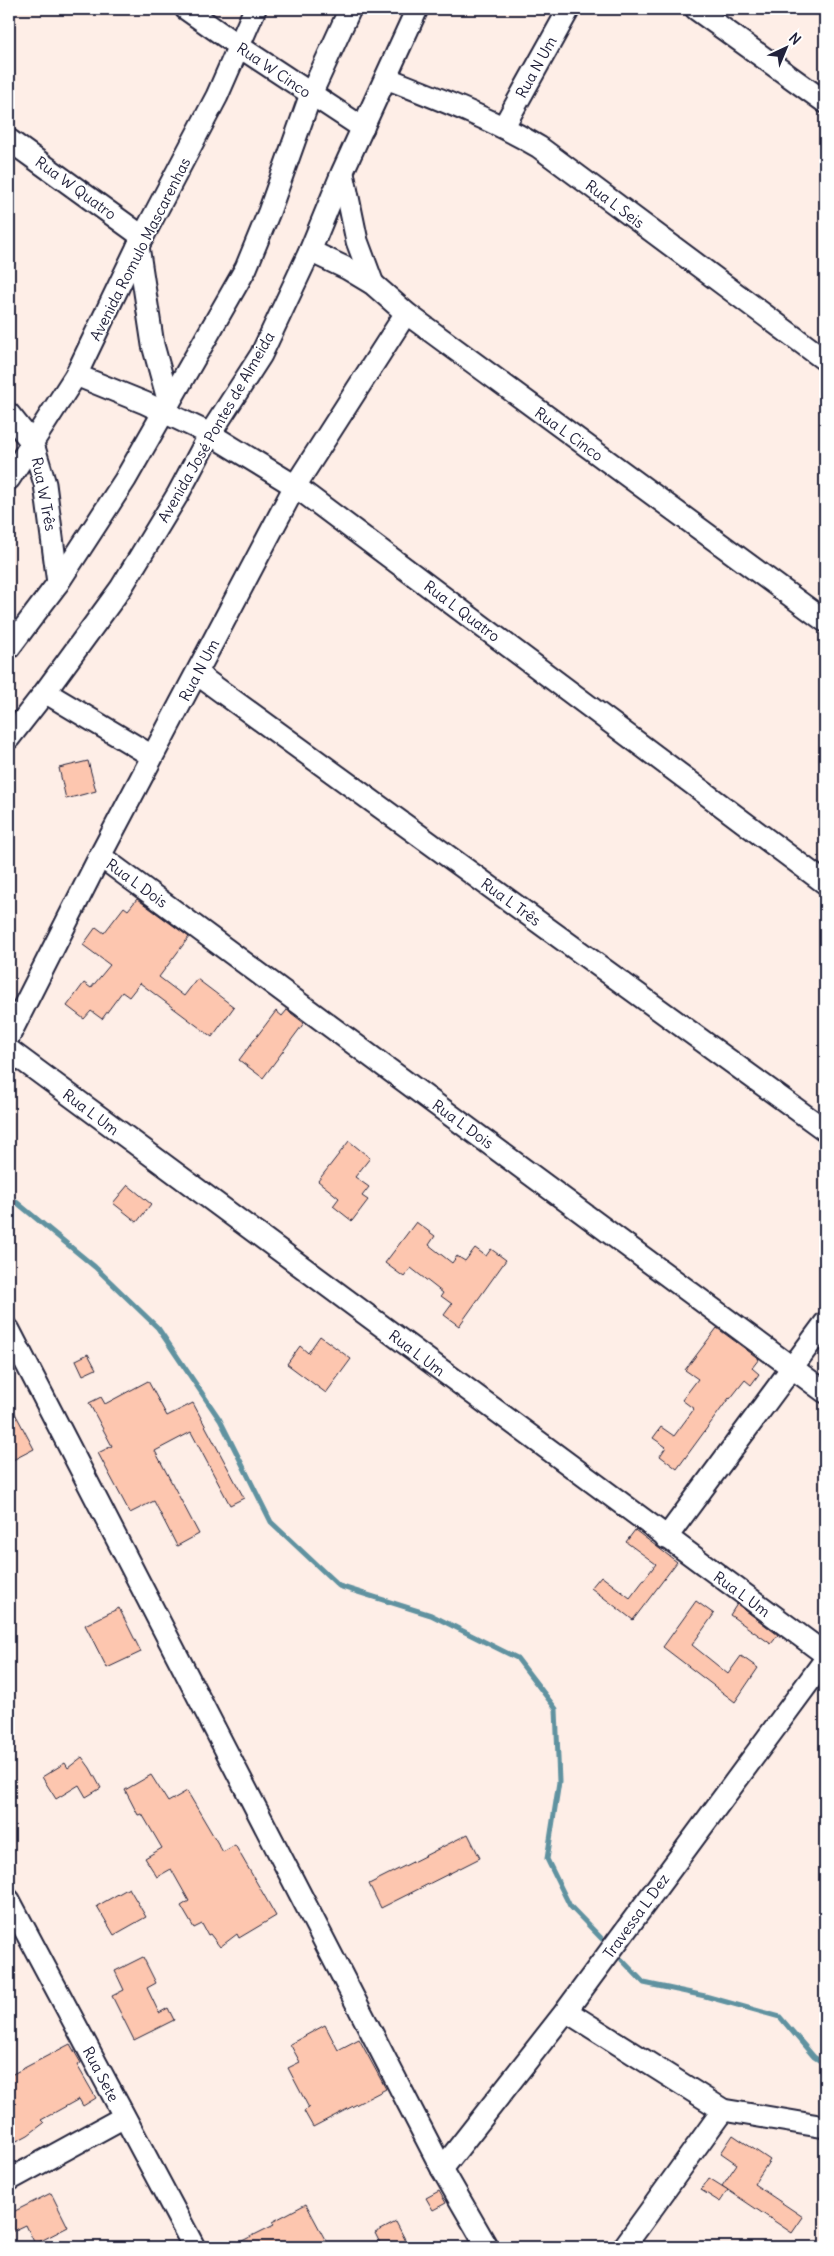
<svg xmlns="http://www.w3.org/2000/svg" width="834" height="2256" font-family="Delius,sans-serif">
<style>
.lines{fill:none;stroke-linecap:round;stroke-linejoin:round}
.stream{stroke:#6192a0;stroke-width:5}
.building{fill:#fdc6af;stroke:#22223b}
.minor-casing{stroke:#22223b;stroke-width:25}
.minor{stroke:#fff;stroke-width:21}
.labels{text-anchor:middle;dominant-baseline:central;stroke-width:4;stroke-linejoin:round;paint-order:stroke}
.street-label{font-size:15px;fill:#22223b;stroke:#fff}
</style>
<rect width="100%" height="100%" fill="#feeee7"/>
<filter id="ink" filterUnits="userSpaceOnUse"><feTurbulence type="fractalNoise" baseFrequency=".02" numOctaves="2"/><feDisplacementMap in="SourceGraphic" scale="10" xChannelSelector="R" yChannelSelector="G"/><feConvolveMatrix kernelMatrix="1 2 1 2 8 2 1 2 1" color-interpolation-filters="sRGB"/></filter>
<g filter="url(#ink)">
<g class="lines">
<g class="stream">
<path d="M9,1196L95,1267L158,1328L220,1420L271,1522L339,1586L431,1615L517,1658L556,1709L559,1782L547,1859L570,1906L602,1939"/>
<path d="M622,1960L644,1983L705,1996L780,2017L814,2057L825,2064"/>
</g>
</g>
<g class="building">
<path d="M88,761L96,791L66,799L59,768Z"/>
<path d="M137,899L189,937L159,977L184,996L197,979L234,1007L212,1037L140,983L129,997L122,992L102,1019L91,1011L84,1019L67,1006L84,983L91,988L110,965L83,945L96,927L104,933L124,907L128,910Z"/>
<path d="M287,1010L304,1023L263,1078L239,1060L276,1011L282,1016Z"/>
<path d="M349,1141L370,1158L355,1177L369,1187L362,1196L368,1200L352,1221L333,1206L339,1198L318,1181Z"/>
<path d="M128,1185L151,1204L137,1222L113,1203Z"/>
<path d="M416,1222L435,1236L429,1245L452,1263L457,1256L465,1261L475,1248L486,1256L491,1249L506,1260L459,1326L444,1315L452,1304L441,1296L443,1293L411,1268L404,1277L385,1263Z"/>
<path d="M717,1328L759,1359L752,1368L759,1374L751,1385L745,1380L730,1399L729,1398L677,1469L660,1456L666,1447L653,1438L661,1427L674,1436L694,1409L682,1400L698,1379L685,1370Z"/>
<path d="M320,1336L351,1359L326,1393L287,1364L300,1346L308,1353Z"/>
<path d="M88,1354L96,1369L83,1375L76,1360Z"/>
<path d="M148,1381L167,1416L193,1403L244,1498L230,1505L191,1432L155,1451L199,1534L177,1546L154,1501L130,1513L98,1453L112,1446L89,1403L101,1397L105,1404Z"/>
<path d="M9,1402L34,1449L9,1462Z"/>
<path d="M635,1530L677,1562L633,1620L591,1588L601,1576L630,1598L656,1564L626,1542Z"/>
<path d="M696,1601L714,1614L692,1645L728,1674L741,1656L758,1668L735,1702L663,1647Z"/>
<path d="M737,1604L778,1635L771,1644L730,1615Z"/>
<path d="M119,1608L141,1652L107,1668L85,1625Z"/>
<path d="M82,1757L90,1768L101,1788L86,1797L79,1785L56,1799L42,1777L65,1763L68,1768Z"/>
<path d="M151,1775L168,1802L187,1791L223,1852L235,1845L276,1916L239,1938L237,1934L220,1947L210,1934L208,1935L202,1924L194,1928L181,1906L189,1901L171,1869L157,1877L145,1858L162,1848L142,1814L138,1815L125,1790Z"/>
<path d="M468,1834L480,1858L381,1908L369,1884Z"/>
<path d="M129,1888L146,1917L114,1935L97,1906Z"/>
<path d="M143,1957L156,1983L147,1988L159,2013L168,2008L174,2020L134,2040L112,1996L124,1990L115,1971Z"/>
<path d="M325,2025L338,2050L359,2039L386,2089L313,2127L304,2111L309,2108L288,2068L300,2062L290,2044Z"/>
<path d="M70,2044L81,2063L77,2065L96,2098L83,2106L79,2099L41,2120L44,2123L28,2135L9,2145V2076Z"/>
<path d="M733,2135L770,2160L754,2184L803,2217L792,2233L722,2186L737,2164L721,2153Z"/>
<path d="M709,2178L728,2190L720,2202L701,2190Z"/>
<path d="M439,2191L446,2203L433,2210L426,2198Z"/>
<path d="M51,2193L68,2227L35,2244L26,2225L9,2233V2214Z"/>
<path d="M306,2204L329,2247H230L274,2225L272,2222Z"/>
<path d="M396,2222L409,2247H382L375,2233Z"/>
</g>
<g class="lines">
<defs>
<g id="minor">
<path d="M186,9L240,47L363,128"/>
<path d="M696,9L825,102"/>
<path d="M386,78C439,99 490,118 539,147L825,360"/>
<path d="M504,126L569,9"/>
<path d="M9,140L143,237"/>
<path d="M343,173L357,241L373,284"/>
<path d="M138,246L153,345L169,403"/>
<path d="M310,251L348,269L373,284L406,313L825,621"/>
<path d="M76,375L145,403L210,434L295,486L825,883"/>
<path d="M9,414L33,444L45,484L58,583"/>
<path d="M9,479L76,375L138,246L217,96L255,9"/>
<path d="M9,648L58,583L125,480L246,268L269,212L311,94L350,9"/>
<path d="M197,674L825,1130"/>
<path d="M45,692L152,756"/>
<path d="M9,738L45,692L121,588L178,494L210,434L261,355L310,251L342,173L417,9"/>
<path d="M100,856L825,1392"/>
<path d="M9,1036L100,856L295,486L406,313"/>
<path d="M9,1050L825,1654"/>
<path d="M9,1330L442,2169L487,2247"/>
<path d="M666,1538L825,1323"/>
<path d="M9,1900L194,2247"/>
<path d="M566,2011L723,2110L825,2127"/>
<path d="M442,2169L566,2011L825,1660"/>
<path d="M9,2180L124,2117"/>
<path d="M624,2247L723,2110"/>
</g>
</defs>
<use href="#minor" class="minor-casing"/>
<use href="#minor" class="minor"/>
</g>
</g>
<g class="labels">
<g class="street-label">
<text transform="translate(536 67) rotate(-61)">Rua N Um</text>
<text transform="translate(274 70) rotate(34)">Rua W Cinco</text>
<text transform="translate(76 188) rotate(36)">Rua W Quatro</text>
<text transform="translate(615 204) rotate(37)">Rua L Seis</text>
<text transform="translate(140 249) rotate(-63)">Avenida Romulo Mascarenhas</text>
<text transform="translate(216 427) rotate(-60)">Avenida José Pontes de Almeida</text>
<text transform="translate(569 434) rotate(36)">Rua L Cinco</text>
<text transform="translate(44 494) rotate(79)">Rua W Três</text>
<text transform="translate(462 611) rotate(37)">Rua L Quatro</text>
<text transform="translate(199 670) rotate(-62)">Rua N Um</text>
<text transform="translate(137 883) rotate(36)">Rua L Dois</text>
<text transform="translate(511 902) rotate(36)">Rua L Três</text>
<text transform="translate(91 1112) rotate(37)">Rua L Um</text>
<text transform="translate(463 1124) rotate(36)">Rua L Dois</text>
<text transform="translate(417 1353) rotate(37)">Rua L Um</text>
<text transform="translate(742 1594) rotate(36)">Rua L Um</text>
<text transform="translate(636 1916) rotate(-54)">Travessa L Dez</text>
<text transform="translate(101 2074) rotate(62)">Rua Sete</text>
</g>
</g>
<rect width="834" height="2256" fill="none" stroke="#fff" stroke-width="30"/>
<rect x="15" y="15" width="804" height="2226" fill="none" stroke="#22223b" stroke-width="2" filter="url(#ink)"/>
<g transform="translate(786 48) rotate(44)" stroke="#ffffff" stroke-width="4" paint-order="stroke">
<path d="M0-4L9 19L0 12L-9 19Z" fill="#22223b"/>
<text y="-8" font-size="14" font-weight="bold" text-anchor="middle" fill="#22223b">N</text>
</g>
</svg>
